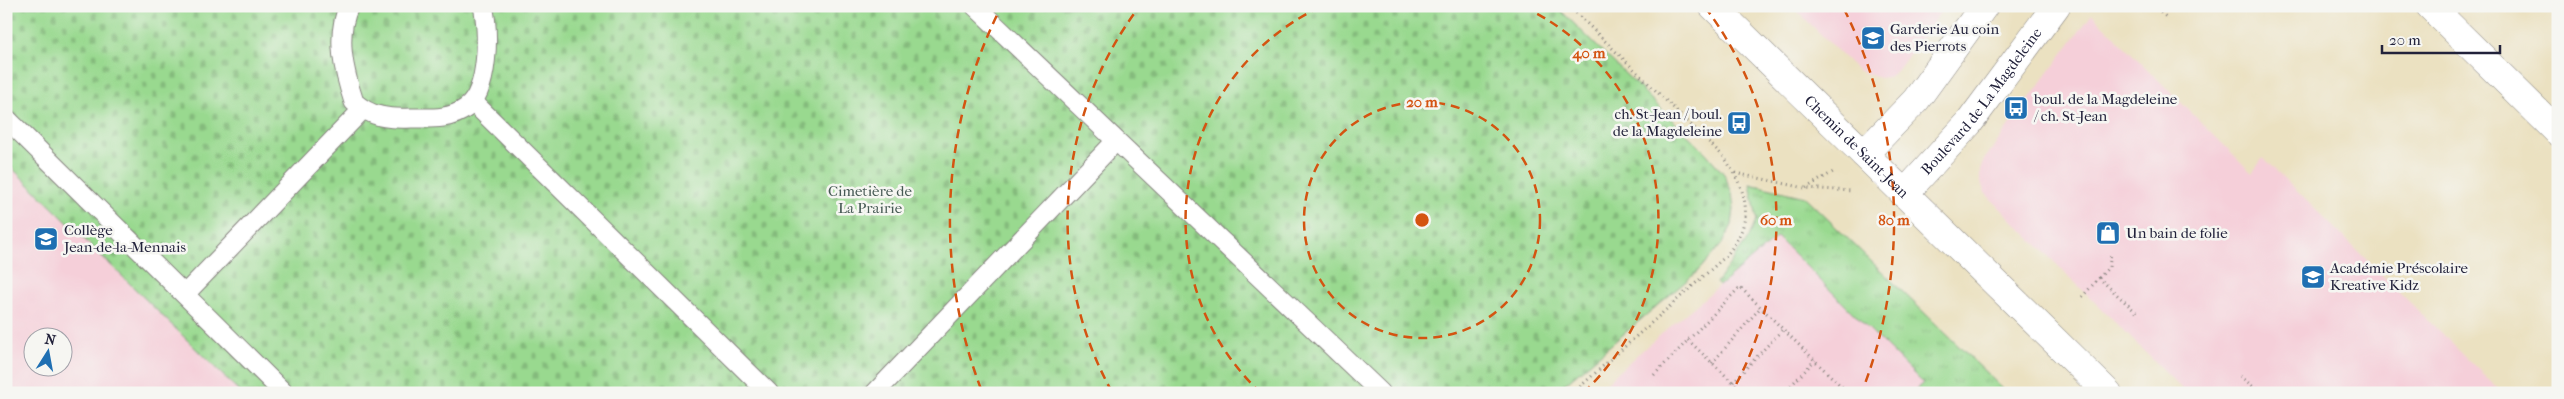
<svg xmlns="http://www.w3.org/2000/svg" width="2564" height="399" font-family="'IM FELL French Canon',serif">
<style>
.built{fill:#f5cfd9;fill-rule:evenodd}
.grass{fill:url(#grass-tufts);stroke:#5e7e65}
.cemetery{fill:url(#cemetery-stones);stroke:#5e7e65}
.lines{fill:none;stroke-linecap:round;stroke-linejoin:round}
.lane-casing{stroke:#86827e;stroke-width:21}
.street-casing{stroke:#86827e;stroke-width:29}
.primary-casing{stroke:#86827e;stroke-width:29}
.path{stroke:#86827e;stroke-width:3;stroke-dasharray:1 4;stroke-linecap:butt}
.lane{stroke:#fff;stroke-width:19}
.street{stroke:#fff;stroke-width:28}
.primary{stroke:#fff;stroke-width:28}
.ring{fill:none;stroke:#d45411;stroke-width:2.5;stroke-dasharray:9 6}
.labels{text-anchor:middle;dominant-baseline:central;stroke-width:5;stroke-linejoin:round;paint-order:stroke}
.poi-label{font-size:15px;fill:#22223b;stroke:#f6f6f2;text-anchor:start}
.street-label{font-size:15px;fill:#22223b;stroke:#f6f6f2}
.park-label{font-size:15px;fill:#465954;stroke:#f6f6f2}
.centre{fill:#d45411;stroke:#f6f6f2;stroke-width:2.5}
.ring-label{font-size:15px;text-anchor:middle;font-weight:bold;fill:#d45411;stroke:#f6f6f2;stroke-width:5;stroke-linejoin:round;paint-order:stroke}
</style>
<defs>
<pattern id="grass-tufts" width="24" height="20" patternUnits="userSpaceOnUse" patternTransform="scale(1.25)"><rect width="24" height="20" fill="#99d98f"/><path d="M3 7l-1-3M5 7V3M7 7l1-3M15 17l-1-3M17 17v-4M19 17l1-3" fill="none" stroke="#84ba7c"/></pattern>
<pattern id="cemetery-stones" width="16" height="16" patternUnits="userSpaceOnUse" patternTransform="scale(1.25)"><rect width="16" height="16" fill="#99d98f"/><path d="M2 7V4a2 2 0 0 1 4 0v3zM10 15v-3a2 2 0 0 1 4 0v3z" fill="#84ba7c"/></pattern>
</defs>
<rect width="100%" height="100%" fill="#f6f6f2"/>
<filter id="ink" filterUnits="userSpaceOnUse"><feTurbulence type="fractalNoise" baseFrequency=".02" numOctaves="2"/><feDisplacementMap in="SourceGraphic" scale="10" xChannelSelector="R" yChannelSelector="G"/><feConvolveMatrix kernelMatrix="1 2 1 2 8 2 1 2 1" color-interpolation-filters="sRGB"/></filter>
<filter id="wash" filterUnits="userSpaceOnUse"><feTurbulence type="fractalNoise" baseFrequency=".0096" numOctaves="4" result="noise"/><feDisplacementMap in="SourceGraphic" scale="20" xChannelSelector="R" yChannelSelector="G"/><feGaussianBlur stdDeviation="1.12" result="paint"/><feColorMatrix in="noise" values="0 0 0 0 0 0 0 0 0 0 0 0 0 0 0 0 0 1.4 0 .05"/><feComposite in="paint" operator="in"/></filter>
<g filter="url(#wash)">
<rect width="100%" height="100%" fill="#ebe1c1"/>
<g class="built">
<path d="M1792,6H1945L1897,71L1889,77L1879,78L1857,70Z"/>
<path d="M2092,14L2252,173L2263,158L2502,393H2186L1985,193L1980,180V170L1984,160Z"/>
<path d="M6,162L164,316L241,393H6ZM32,336H62V366H32Z"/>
<path d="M1777,237L2007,393H1595L1640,352Z"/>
</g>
<path class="grass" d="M1750,184L1805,197L2007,393H1912L1923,383L1777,237L1719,286L1716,283L1748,239L1757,219Z"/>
<path class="cemetery" d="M6,6H1556L1705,152L1724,174L1732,193L1734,209L1732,225L1722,244L1698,271L1554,393H241L6,162Z"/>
</g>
<g filter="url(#ink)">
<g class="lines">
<defs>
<g id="lane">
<path d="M349,6C335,36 344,72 354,102C371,117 388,119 411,118C429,118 450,120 466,108C489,92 489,31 483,6"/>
<path d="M975,6L1381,393"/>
<path d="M473,102L769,393"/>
<path d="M6,118L284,393"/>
<path d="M185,294L362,110"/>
<path d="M875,393L1116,141"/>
</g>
<g id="street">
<path d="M2430,6L2558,132"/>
<path d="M1864,154L1916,100L1984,6"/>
<path id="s1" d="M1904,194L1969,123L2056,6"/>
</g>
<g id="primary">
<path id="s2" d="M1713,6L2108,393"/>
</g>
</defs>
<use href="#lane" class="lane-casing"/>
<use href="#street" class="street-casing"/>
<use href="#primary" class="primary-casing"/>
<g class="path">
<path d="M1569,6L1724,157C1749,195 1755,219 1726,256L1573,393"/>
<path d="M2153,6L2166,17"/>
<path d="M1735,173L1805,188L1852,191"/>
<path d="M1806,188L1833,172"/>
<path d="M2099,278L2109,267L2111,253"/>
<path d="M2082,297L2099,278L2137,313"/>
<path d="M1688,340L1744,393"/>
<path d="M1712,363L1761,307"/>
<path d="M1654,375L1740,287L1848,393"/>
<path d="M2240,376L2261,393"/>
<path d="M1733,382L1783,329"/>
<path d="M1784,393L1815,360"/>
</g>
<use href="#lane" class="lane"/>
<use href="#street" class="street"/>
<use href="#primary" class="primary"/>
</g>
</g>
<g class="ring">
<circle cx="1422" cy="220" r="118"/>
<path d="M1261 393A236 236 0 0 1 1320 7M1524 7A236 236 0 0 1 1583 393"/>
<path d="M1112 392A354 354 0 0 1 1139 7M1705 7A354 354 0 0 1 1732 392"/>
<path d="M981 389A472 472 0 0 1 1000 9M1844 9A472 472 0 0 1 1863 389"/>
</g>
<defs>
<symbol id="school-square" viewBox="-11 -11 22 22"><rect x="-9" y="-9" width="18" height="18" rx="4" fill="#1f6fb2" stroke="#f6f6f2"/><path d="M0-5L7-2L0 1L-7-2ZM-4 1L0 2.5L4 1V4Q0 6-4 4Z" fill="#fff"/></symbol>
<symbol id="bus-square" viewBox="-11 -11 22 22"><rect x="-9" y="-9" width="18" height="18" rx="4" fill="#1f6fb2" stroke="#f6f6f2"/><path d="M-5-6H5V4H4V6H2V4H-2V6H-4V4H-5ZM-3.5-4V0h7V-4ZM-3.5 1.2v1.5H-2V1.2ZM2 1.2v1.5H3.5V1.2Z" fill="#fff"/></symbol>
<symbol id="shop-square" viewBox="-11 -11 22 22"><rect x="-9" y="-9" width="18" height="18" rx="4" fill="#1f6fb2" stroke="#f6f6f2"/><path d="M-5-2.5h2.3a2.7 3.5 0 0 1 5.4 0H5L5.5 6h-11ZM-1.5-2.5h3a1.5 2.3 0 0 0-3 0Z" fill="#fff"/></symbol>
</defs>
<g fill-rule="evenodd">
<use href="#school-square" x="1859" y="24" width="28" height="28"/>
<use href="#bus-square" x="2002" y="94" width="28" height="28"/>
<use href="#bus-square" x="1725" y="109" width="28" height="28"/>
<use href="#shop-square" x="2094" y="219" width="28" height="28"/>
<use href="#school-square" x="32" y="225" width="28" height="28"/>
<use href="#school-square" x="2299" y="263" width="28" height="28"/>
</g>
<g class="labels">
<g class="poi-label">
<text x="1890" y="29">Garderie Au coin<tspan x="1890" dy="17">des Pierrots</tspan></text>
<text x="2034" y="99">boul. de la Magdeleine<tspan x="2034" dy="17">/ ch. St-Jean</tspan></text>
<text x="1722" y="114" text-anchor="end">ch. St-Jean / boul.<tspan x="1722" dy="17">de la Magdeleine</tspan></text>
<text x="64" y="230">Collège<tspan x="64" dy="17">Jean-de-la-Mennais</tspan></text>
<text x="2126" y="233">Un bain de folie</text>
<text x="2330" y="268">Académie Préscolaire<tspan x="2330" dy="17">Kreative Kidz</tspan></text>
</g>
<g class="street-label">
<text stroke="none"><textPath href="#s1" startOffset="121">Boulevard de La Magdeleine</textPath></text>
<text stroke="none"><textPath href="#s2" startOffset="201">Chemin de Saint-Jean</textPath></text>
</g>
<g class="park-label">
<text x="870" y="191">Cimetière de<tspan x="870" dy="17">La Prairie</tspan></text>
</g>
</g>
<circle cx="1422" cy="220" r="8" class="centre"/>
<g class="ring-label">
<text x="1589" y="58">40 m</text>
<text x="1422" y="107">20 m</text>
<text x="1776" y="225">60 m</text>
<text x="1894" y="225">80 m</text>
</g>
<rect width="2564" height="399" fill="none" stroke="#f6f6f2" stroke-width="25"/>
<g transform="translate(48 352) rotate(11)"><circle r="24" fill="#f6f6f2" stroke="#a1a1a9"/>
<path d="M0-4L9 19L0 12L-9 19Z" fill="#1f6fb2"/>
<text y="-8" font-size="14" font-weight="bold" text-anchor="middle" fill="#22223b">N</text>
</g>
<path d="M2382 45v8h118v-8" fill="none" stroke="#22223b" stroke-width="2.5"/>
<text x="2389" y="45" font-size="15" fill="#22223b" stroke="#f6f6f2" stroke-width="4" paint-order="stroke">20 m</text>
</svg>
